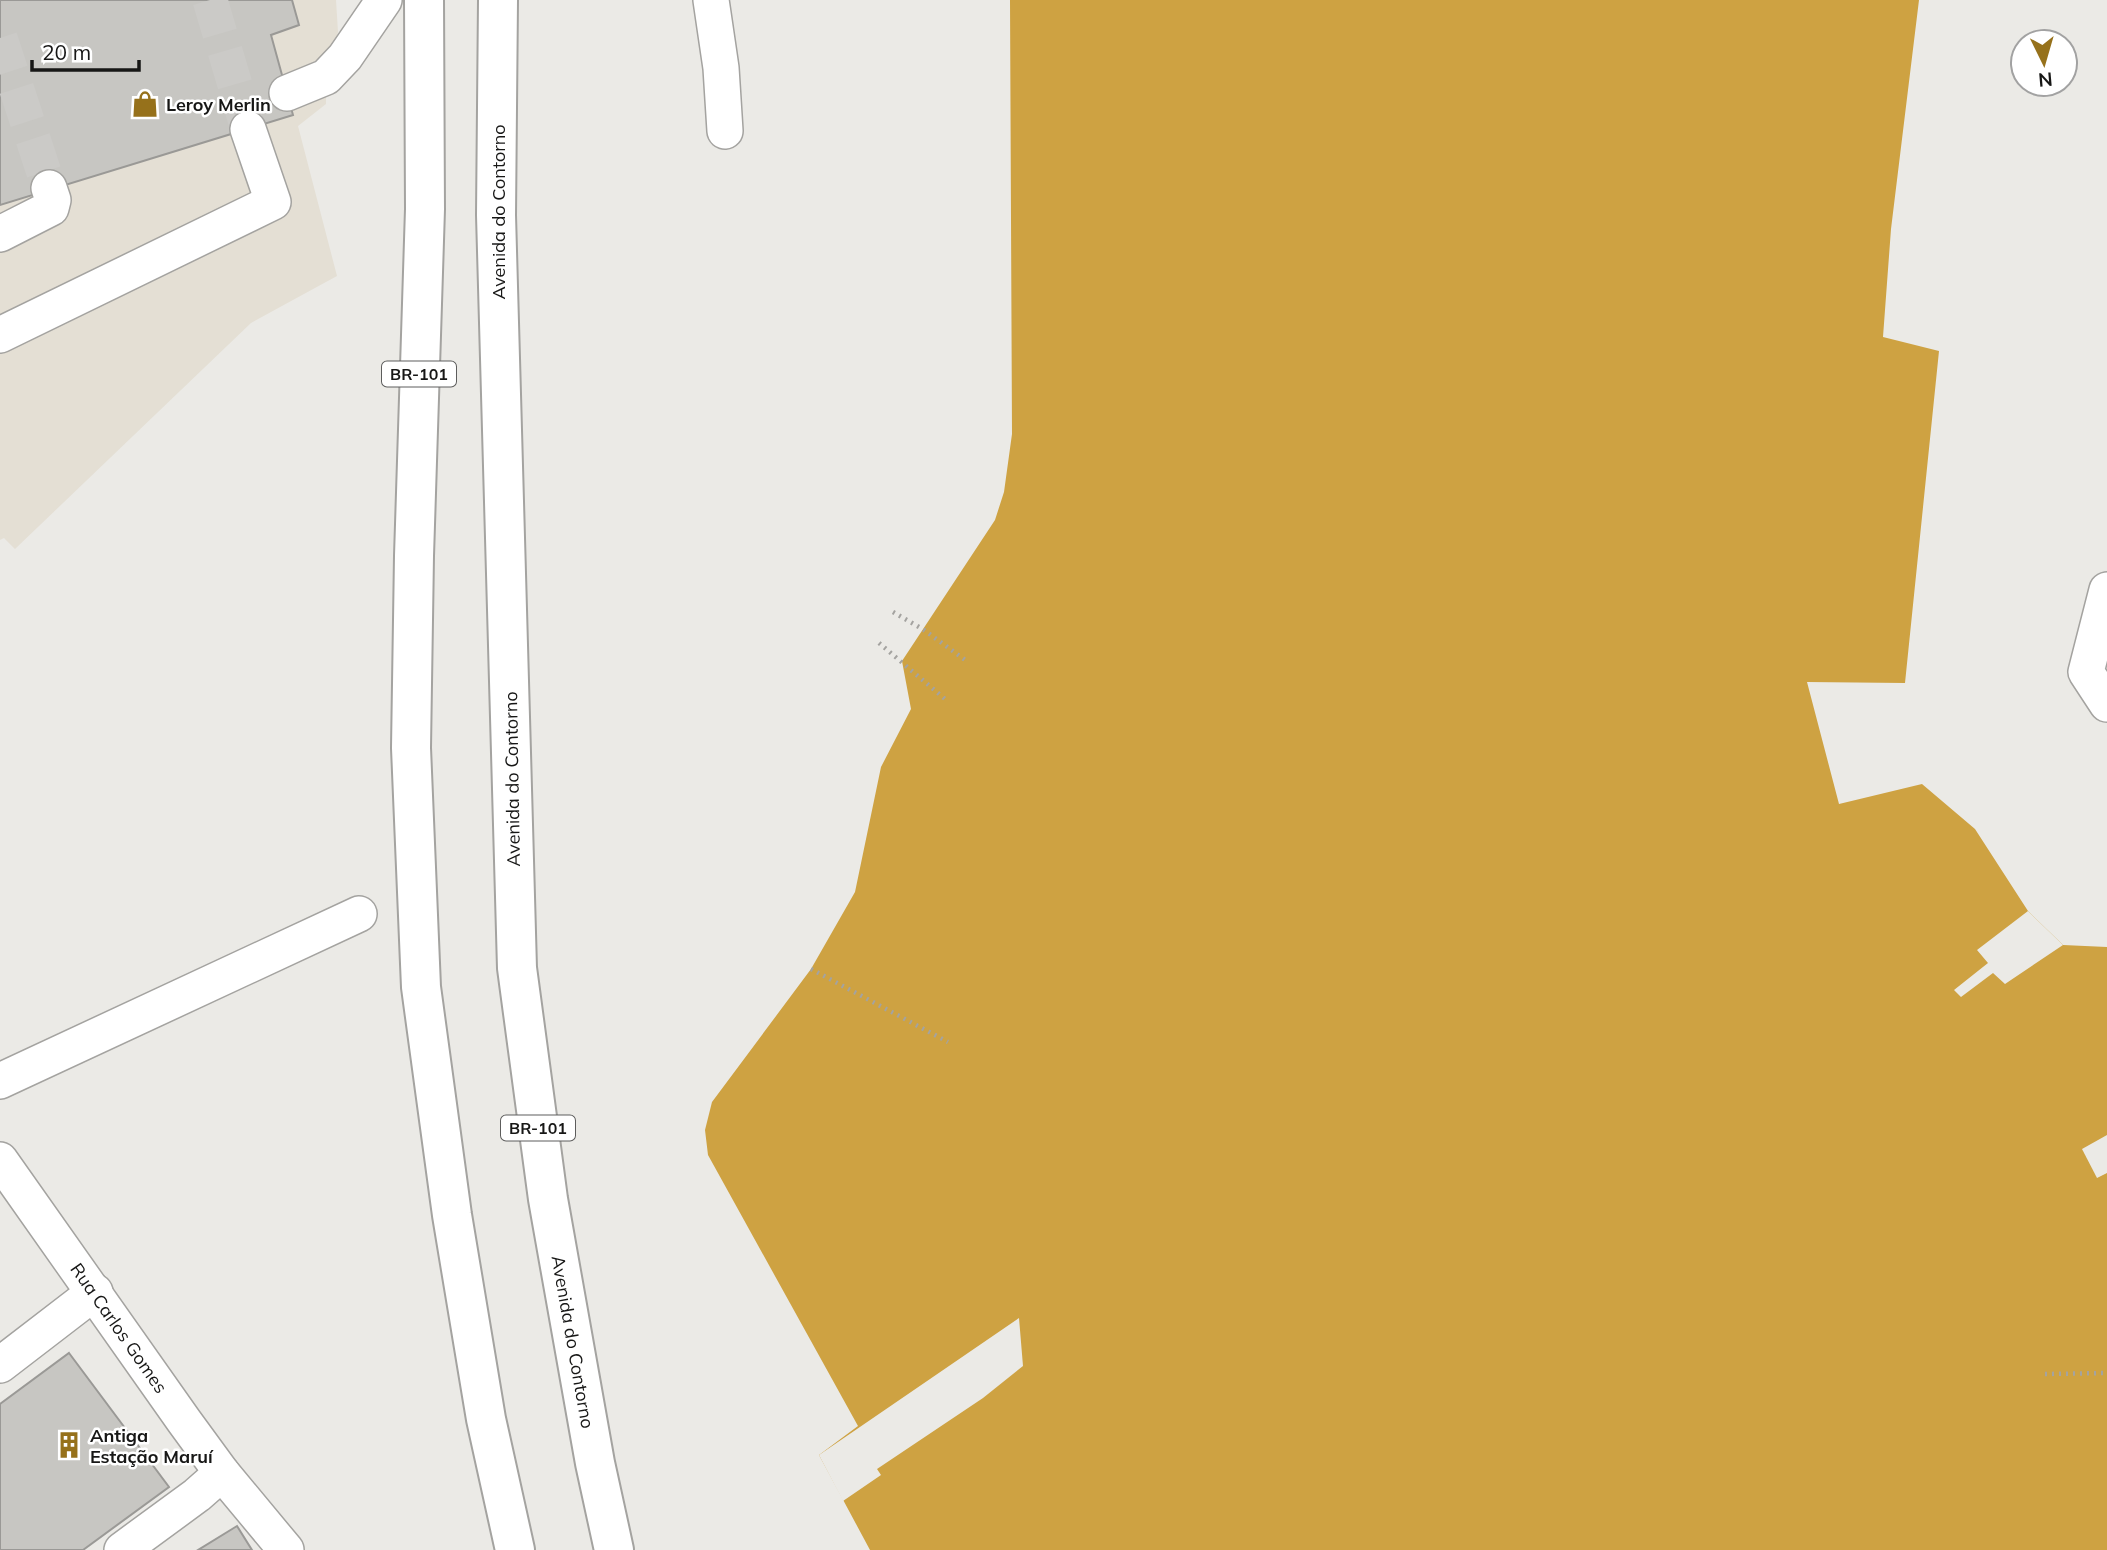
<svg xmlns="http://www.w3.org/2000/svg" width="2107" height="1550" font-family="Mulish,sans-serif">
<style>
.built{fill:#e4dfd4}
.water{fill:#cea242}
.pier{fill:#ebeae6}
.building{fill:#c7c6c2;stroke:#9a9996;stroke-width:2}
.lines{fill:none;stroke-linecap:round;stroke-linejoin:round}
.minor-tunnel{stroke:#cbcac7;stroke-width:35;stroke-dasharray:35 18;stroke-linecap:butt}
.minor-casing{stroke:#a4a3a0;stroke-width:38}
.highway-casing{stroke:#a4a3a0;stroke-width:42}
.path{stroke:#a4a3a0;stroke-width:4.5;stroke-dasharray:2 5;stroke-linecap:butt}
.minor{stroke:#fff;stroke-width:35}
.highway{stroke:#fff;stroke-width:38}
.labels{text-anchor:middle;dominant-baseline:central;stroke-width:5;stroke-linejoin:round;paint-order:stroke}
.shield{fill:#fff;stroke:#5d5d5c;stroke-width:2}
.shield-label{font-size:16px;font-weight:bold;fill:#171716}
.poi-label{font-size:18px;font-weight:bold;fill:#171716;stroke:#fff;text-anchor:start}
.street-label{font-size:18px;fill:#171716;stroke:#fff}
</style>
<rect width="100%" height="100%" fill="#ebeae6"/>
<path class="built" d="M0,0H336L338,32L326,77V104L298,126L337,276L251,323L15,549L4,538L0,540Z"/>
<path class="water" d="M1010,0H1919L1891,229L1883,337L1939,351L1905,683L1807,682L1839,804L1922,784L1975,829L2028,911L2063,945L2107,947V1550H870L819,1455L858,1426L708,1155L705,1130L712,1102L811,969L855,892L881,767L911,709L902,661L995,520L1004,492L1012,434Z"/>
<g class="pier">
<path d="M2028,911L2063,945L2005,984L1993,973L1961,997L1954,990L1988,963L1977,950Z"/>
<path d="M2107,1135V1173L2097,1178L2082,1149Z"/>
<path d="M1019,1318L1023,1366L983,1398L877,1469L881,1475L843,1501L819,1455Z"/>
</g>
<g class="building">
<path d="M0,0H292L299,25L271,35L293,115L0,205Z"/>
<path d="M69,1353L169,1487L83,1550H0V1404Z"/>
<path d="M237,1526L252,1550H198Z"/>
</g>
<g class="lines">
<g class="minor-tunnel">
<path d="M210,0L248,129"/>
<path d="M0,38L49,188"/>
</g>
<defs>
<g id="minor">
<path d="M711,0L721,68L725,131"/>
<path d="M287,93L326,77L345,57L384,0"/>
<path d="M0,234L51,208L53,200L49,188"/>
<path d="M0,335L273,202L248,129"/>
<path d="M2107,590L2086,672L2107,704"/>
<path d="M0,1081L359,914"/>
<path d="M0,1160L184,1421L222,1473L286,1550"/>
<path d="M0,1365L95,1292"/>
<path d="M122,1550L197,1495L222,1473"/>
</g>
<g id="highway">
<path d="M424,0L425,209L414,556L411,748L421,987L452,1215L486,1419L515,1550"/>
<path d="M498,0L496,215L517,968L548,1199L595,1463L614,1550"/>
</g>
</defs>
<use href="#minor" class="minor-casing"/>
<use href="#highway" class="highway-casing"/>
<g class="path">
<path d="M893,612L924,630L968,662"/>
<path d="M879,643L945,699"/>
<path d="M811,969L948,1042"/>
<path d="M2045,1374L2107,1373"/>
</g>
<use href="#minor" class="minor"/>
<use href="#highway" class="highway"/>
</g>
<defs>
<symbol id="shop-bare" viewBox="-9 -9 18 18"><path d="M-5-2.5h2.3a2.7 3.5 0 0 1 5.4 0H5L5.5 6h-11ZM-1.5-2.5h3a1.5 2.3 0 0 0-3 0Z" fill="#96711b" stroke="#fff" stroke-width="2.5" paint-order="stroke"/></symbol>
<symbol id="building-bare" viewBox="-9 -9 18 18"><path d="M-4-6H4V6H1V3H-1V6H-4ZM-2.5-4.3h1.7v1.8h-1.7ZM.8-4.3h1.7v1.8H.8ZM-2.5-1h1.7V.8h-1.7ZM.8-1h1.7V.8H.8Z" fill="#96711b" stroke="#fff" stroke-width="2.5" paint-order="stroke"/></symbol>
</defs>
<g fill-rule="evenodd">
<use href="#shop-bare" x="126" y="85" width="38" height="38"/>
<use href="#building-bare" x="50" y="1426" width="38" height="38"/>
</g>
<g class="labels">
<g class="shield">
<rect x="382" y="361.5" width="74" height="25" rx="5"/>
<rect x="501" y="1115.5" width="74" height="25" rx="5"/>
</g>
<g class="shield-label">
<text x="419" y="374">BR-101</text>
<text x="538" y="1128">BR-101</text>
</g>
<g class="poi-label">
<text x="166" y="104">Leroy Merlin</text>
<text x="90" y="1435">Antiga<tspan x="90" dy="21">Estação Maruí</tspan></text>
</g>
<g class="street-label">
<text transform="translate(498 212) rotate(-90)">Avenida do Contorno</text>
<text transform="translate(512 779) rotate(-91)">Avenida do Contorno</text>
<text transform="translate(119 1328) rotate(55)">Rua Carlos Gomes</text>
<text transform="translate(573 1342) rotate(80)">Avenida do Contorno</text>
</g>
</g>
<g transform="translate(2044 63) rotate(175)"><circle r="33" fill="#ffffff" stroke="#a2a2a2" stroke-width="2"/>
<path d="M0-5L12 26L0 18L-12 26Z" fill="#96711b"/>
<text y="-10" font-size="19" font-weight="bold" text-anchor="middle" fill="#171716">N</text>
</g>
<path d="M32 60v10h107v-10" fill="none" stroke="#171716" stroke-width="3.5"/>
<text x="42" y="60" font-size="21" fill="#171716" stroke="#ffffff" stroke-width="5" paint-order="stroke">20 m</text>
</svg>
